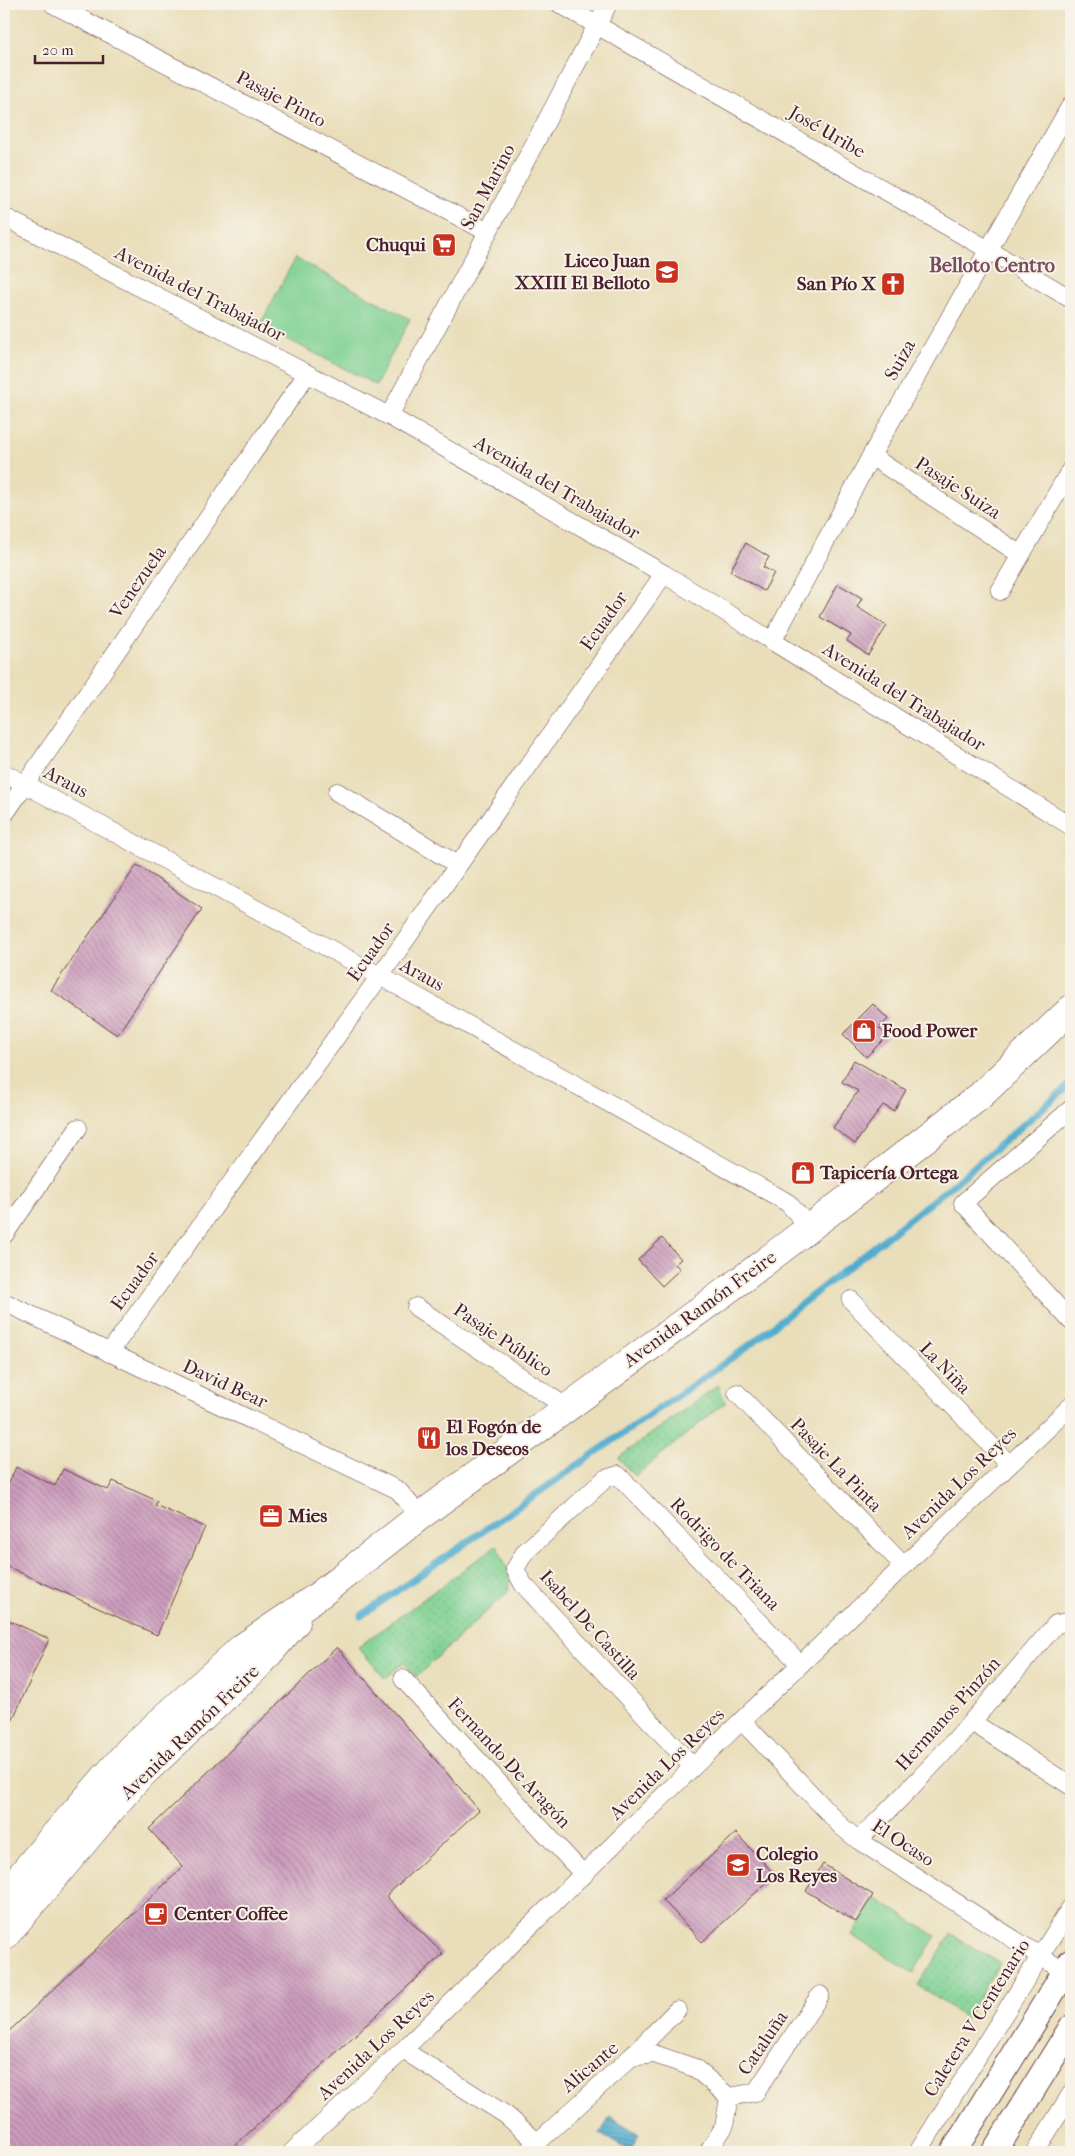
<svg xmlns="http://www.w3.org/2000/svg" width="1075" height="2156" font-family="'IM FELL French Canon',serif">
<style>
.grass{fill:url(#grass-dots);stroke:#64785e}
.garden{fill:#7dd092;stroke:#64785e}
.water{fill:url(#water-rules);stroke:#4d667c}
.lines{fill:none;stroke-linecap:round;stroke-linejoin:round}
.stream{stroke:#50acce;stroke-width:7}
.building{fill:url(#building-back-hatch)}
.minor-casing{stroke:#623c40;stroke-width:19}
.secondary-casing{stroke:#623c40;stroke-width:27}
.primary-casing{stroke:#623c40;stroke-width:29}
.minor{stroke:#fff;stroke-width:18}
.secondary{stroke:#fff;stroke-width:25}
.primary{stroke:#fff;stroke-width:28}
.labels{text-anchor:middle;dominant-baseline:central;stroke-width:4;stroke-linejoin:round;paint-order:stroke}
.street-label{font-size:19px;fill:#4a1f2b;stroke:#f7f3e8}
.poi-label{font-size:19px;font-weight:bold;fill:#4a1f2b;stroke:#f7f3e8;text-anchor:start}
.neighbourhood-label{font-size:20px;font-weight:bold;fill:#784b5e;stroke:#f7f3e8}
</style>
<defs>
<pattern id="grass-dots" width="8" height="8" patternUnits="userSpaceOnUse" patternTransform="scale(1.25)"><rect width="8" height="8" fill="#7dd092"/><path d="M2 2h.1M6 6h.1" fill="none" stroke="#6eb27e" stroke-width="1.8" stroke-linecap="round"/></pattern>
<pattern id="water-rules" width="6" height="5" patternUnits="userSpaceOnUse" patternTransform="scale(1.25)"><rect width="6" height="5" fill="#50acce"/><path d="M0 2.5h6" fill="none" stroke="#448ba7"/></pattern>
<pattern id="building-back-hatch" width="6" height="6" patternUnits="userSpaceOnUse" patternTransform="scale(1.25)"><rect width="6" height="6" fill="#cc9dbd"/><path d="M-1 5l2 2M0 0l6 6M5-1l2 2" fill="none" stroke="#a87f9a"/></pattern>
</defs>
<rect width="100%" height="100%" fill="#f7f3e8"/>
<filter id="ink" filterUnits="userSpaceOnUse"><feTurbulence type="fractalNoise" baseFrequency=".02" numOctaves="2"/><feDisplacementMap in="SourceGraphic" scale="10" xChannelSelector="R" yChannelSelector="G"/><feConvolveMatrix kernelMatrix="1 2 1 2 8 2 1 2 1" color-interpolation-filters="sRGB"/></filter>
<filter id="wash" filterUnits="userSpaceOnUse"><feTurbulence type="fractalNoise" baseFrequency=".0096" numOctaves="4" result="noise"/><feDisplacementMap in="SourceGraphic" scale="20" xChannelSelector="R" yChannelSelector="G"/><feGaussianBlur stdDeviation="1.12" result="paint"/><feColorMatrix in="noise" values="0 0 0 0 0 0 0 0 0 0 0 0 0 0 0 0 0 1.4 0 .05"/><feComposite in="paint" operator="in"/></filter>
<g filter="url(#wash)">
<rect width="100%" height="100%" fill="#e9deb9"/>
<g class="grass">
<path d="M718,1385L726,1402L635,1476L618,1458Z"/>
<path d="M497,1545L511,1579L508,1592L416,1677L404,1662L385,1679L358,1647Z"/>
<path d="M951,1934L1000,1963L966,2018L918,1985Z"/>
</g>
<g class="garden">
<path d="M295,258L410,319L376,385L260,325Z"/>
<path d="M875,1898L936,1936L913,1973L852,1935Z"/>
</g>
<path class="water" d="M610,2117L639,2135L630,2151L600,2134Z"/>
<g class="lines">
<path class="stream" d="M361,1616L743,1350L955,1183L1071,1084"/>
</g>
<g id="blocks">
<g class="building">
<path d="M746,543L769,557L763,567L774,573L764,591L730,571Z"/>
<path d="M838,584L862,598L857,607L887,626L868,655L847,641L851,635L820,617Z"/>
<path d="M137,865L202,909L117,1035L51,990Z"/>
<path d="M873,1004L888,1019L879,1028L887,1036L866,1057L843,1034Z"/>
<path d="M854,1060L906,1090L894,1111L883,1105L855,1144L833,1128L858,1091L842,1082Z"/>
<path d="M662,1238L681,1259L675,1264L680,1269L662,1286L638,1260Z"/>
<path d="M16,1467L55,1486L63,1469L108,1490L113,1481L157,1501L155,1505L205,1527L157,1635L4,1565V1494Z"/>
<path d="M4,1618L49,1639L4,1739Z"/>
<path d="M337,1647L479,1810L386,1896L443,1954L228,2152H4V2036L183,1867L149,1829Z"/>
<path d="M736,1833L775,1875L702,1942L663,1900Z"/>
<path d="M823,1864L873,1895L856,1922L806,1891Z"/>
</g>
</g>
</g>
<g filter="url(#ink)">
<use href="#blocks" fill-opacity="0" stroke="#623c40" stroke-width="1"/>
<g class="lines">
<defs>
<g id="minor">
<path d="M53,4L488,232"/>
<path d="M560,4L987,249L1071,299"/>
<path d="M4,217L389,416L664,574L1071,826"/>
<path d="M389,416L488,232L608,4"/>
<path d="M871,456L1021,555"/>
<path d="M1000,591L1071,469"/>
<path d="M773,640L871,456L1071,105"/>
<path d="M4,773L380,976L778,1197L788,1203L810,1228"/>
<path d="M337,792L458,865"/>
<path d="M4,815L307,374"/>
<path d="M1071,1109L963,1203L1071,1321"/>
<path d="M4,1235L78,1128"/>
<path d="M851,1300L1009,1464"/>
<path d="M4,1302L398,1490L420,1516"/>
<path d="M416,1307L566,1407"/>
<path d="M109,1353L380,976L664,574"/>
<path d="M737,1393L904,1566"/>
<path d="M403,1679L584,1875"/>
<path d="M742,1721L842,1827L858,1840L1065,1972"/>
<path d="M972,1722L1071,1786"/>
<path d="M693,1767L523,1584L515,1569L525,1552L605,1479L618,1475L800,1664"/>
<path d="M858,1840C929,1773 992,1699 1056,1624L1071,1621"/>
<path d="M403,2050L506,2115L537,2142"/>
<path d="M631,2057L654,2054L695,2068L729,2097"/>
<path d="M729,2097L756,2092L820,1995"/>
<path d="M292,2152L403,2050L693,1767L1071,1406"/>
<path d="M527,2152L631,2057L677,2010"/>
<path d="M708,2152L724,2127L729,2097"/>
<path d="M918,2152L1071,1907"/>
<path d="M1035,2152L1071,2094"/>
</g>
<g id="secondary">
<path d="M953,2152L1071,1962"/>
<path d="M994,2152L1071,2028"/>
</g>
<g id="primary">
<path d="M4,1896L51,1839L131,1748L243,1647L318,1596L420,1516L749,1274L872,1180L980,1096L1071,1009"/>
<path d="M4,1937L136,1780L260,1664L296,1622"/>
</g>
</defs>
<use href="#minor" class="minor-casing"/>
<use href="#secondary" class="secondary-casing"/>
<use href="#primary" class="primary-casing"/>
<use href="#minor" class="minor"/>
<use href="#secondary" class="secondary"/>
<use href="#primary" class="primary"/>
</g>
</g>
<defs>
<symbol id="supermarket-square" viewBox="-11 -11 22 22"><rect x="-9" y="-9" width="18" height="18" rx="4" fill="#c8321e" stroke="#f7f3e8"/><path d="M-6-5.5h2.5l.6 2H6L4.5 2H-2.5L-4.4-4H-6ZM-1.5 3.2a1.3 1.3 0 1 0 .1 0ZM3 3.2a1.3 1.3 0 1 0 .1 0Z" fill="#fff"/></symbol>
<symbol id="school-square" viewBox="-11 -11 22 22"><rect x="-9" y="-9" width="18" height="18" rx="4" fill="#c8321e" stroke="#f7f3e8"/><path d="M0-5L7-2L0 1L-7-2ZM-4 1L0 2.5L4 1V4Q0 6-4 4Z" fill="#fff"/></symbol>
<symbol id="church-square" viewBox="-11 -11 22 22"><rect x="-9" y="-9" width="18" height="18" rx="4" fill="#c8321e" stroke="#f7f3e8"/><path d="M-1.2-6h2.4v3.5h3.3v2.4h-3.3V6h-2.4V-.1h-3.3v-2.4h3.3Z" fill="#fff"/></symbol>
<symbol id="shop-square" viewBox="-11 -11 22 22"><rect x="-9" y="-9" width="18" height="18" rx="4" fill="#c8321e" stroke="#f7f3e8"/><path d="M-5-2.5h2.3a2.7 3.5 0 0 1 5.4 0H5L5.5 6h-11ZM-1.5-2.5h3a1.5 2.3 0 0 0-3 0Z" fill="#fff"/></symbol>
<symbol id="restaurant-square" viewBox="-11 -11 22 22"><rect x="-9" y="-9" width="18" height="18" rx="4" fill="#c8321e" stroke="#f7f3e8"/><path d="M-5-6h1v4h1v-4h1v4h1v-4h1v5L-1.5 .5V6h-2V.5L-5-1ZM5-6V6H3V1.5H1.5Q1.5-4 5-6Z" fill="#fff"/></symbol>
<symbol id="office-square" viewBox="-11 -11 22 22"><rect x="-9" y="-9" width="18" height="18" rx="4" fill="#c8321e" stroke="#f7f3e8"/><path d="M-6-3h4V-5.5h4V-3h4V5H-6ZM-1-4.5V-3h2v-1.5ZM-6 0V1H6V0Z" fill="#fff"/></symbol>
<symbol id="cafe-square" viewBox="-11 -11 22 22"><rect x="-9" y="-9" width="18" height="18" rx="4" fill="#c8321e" stroke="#f7f3e8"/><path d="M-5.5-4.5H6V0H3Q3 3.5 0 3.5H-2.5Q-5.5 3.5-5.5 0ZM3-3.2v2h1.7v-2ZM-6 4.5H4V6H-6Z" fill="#fff"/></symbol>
</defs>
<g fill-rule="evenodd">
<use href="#supermarket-square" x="430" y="231" width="28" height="28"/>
<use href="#school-square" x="653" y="258" width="28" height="28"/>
<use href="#church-square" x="879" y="270" width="28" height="28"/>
<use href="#shop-square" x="850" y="1017" width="28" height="28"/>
<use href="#shop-square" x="789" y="1159" width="28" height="28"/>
<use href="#restaurant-square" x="415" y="1424" width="28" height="28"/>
<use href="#office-square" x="257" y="1502" width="28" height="28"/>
<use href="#school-square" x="724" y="1851" width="28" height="28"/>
<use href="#cafe-square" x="142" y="1900" width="28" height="28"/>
</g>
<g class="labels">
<g class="street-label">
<text transform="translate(281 99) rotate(28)">Pasaje Pinto</text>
<text transform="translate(827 132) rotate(30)">José Uribe</text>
<text transform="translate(488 187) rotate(-62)">San Marino</text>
<text transform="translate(200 294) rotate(27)">Avenida del Trabajador</text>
<text transform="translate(900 360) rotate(-61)">Suiza</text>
<text transform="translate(557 488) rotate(30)">Avenida del Trabajador</text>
<text transform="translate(958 488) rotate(33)">Pasaje Suiza</text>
<text transform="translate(138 582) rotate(-55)">Venezuela</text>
<text transform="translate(604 621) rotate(-55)">Ecuador</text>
<text transform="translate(904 697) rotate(32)">Avenida del Trabajador</text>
<text transform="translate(66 782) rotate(28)">Araus</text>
<text transform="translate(371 952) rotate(-55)">Ecuador</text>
<text transform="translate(422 975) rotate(29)">Araus</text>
<text transform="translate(135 1281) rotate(-54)">Ecuador</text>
<text transform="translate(700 1309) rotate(-36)">Avenida Ramón Freire</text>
<text transform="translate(503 1340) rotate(34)">Pasaje Público</text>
<text transform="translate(945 1368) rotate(46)">La Niña</text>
<text transform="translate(225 1384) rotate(25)">David Bear</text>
<text transform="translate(836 1465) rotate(46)">Pasaje La Pinta</text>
<text transform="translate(959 1483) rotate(-44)">Avenida Los Reyes</text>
<text transform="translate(725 1554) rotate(46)">Rodrigo de Triana</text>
<text transform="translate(590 1625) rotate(48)">Isabel De Castilla</text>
<text transform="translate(948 1714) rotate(-48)">Hermanos Pinzón</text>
<text transform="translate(190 1732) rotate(-44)">Avenida Ramón Freire</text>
<text transform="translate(509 1763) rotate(47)">Fernando De Aragón</text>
<text transform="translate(667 1764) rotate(-44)">Avenida Los Reyes</text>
<text transform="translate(903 1843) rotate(33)">El Ocaso</text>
<text transform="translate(977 2018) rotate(-58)">Caletera V Centenario</text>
<text transform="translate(763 2043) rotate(-56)">Cataluña</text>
<text transform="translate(376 2045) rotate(-43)">Avenida Los Reyes</text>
<text transform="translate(590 2067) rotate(-40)">Alicante</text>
</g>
<g class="poi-label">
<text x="426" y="245" text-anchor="end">Chuqui</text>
<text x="650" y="261" text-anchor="end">Liceo Juan<tspan x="650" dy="22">XXIII El Belloto</tspan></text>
<text x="876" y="284" text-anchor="end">San Pío X</text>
<text x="882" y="1031">Food Power</text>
<text x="820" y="1173">Tapicería Ortega</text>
<text x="446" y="1427">El Fogón de<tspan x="446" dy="22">los Deseos</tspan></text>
<text x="288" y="1516">Mies</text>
<text x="756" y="1854">Colegio<tspan x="756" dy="22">Los Reyes</tspan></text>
<text x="174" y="1914">Center Coffee</text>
</g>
<g class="neighbourhood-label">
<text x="992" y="265">Belloto Centro</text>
</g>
</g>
<rect width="1075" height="2156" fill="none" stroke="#f7f3e8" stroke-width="20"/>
<path d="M35 55v8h68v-8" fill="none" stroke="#4a1f2b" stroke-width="2.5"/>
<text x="42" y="55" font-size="15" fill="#4a1f2b" stroke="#f7f3e8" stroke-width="4" paint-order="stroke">20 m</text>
</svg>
